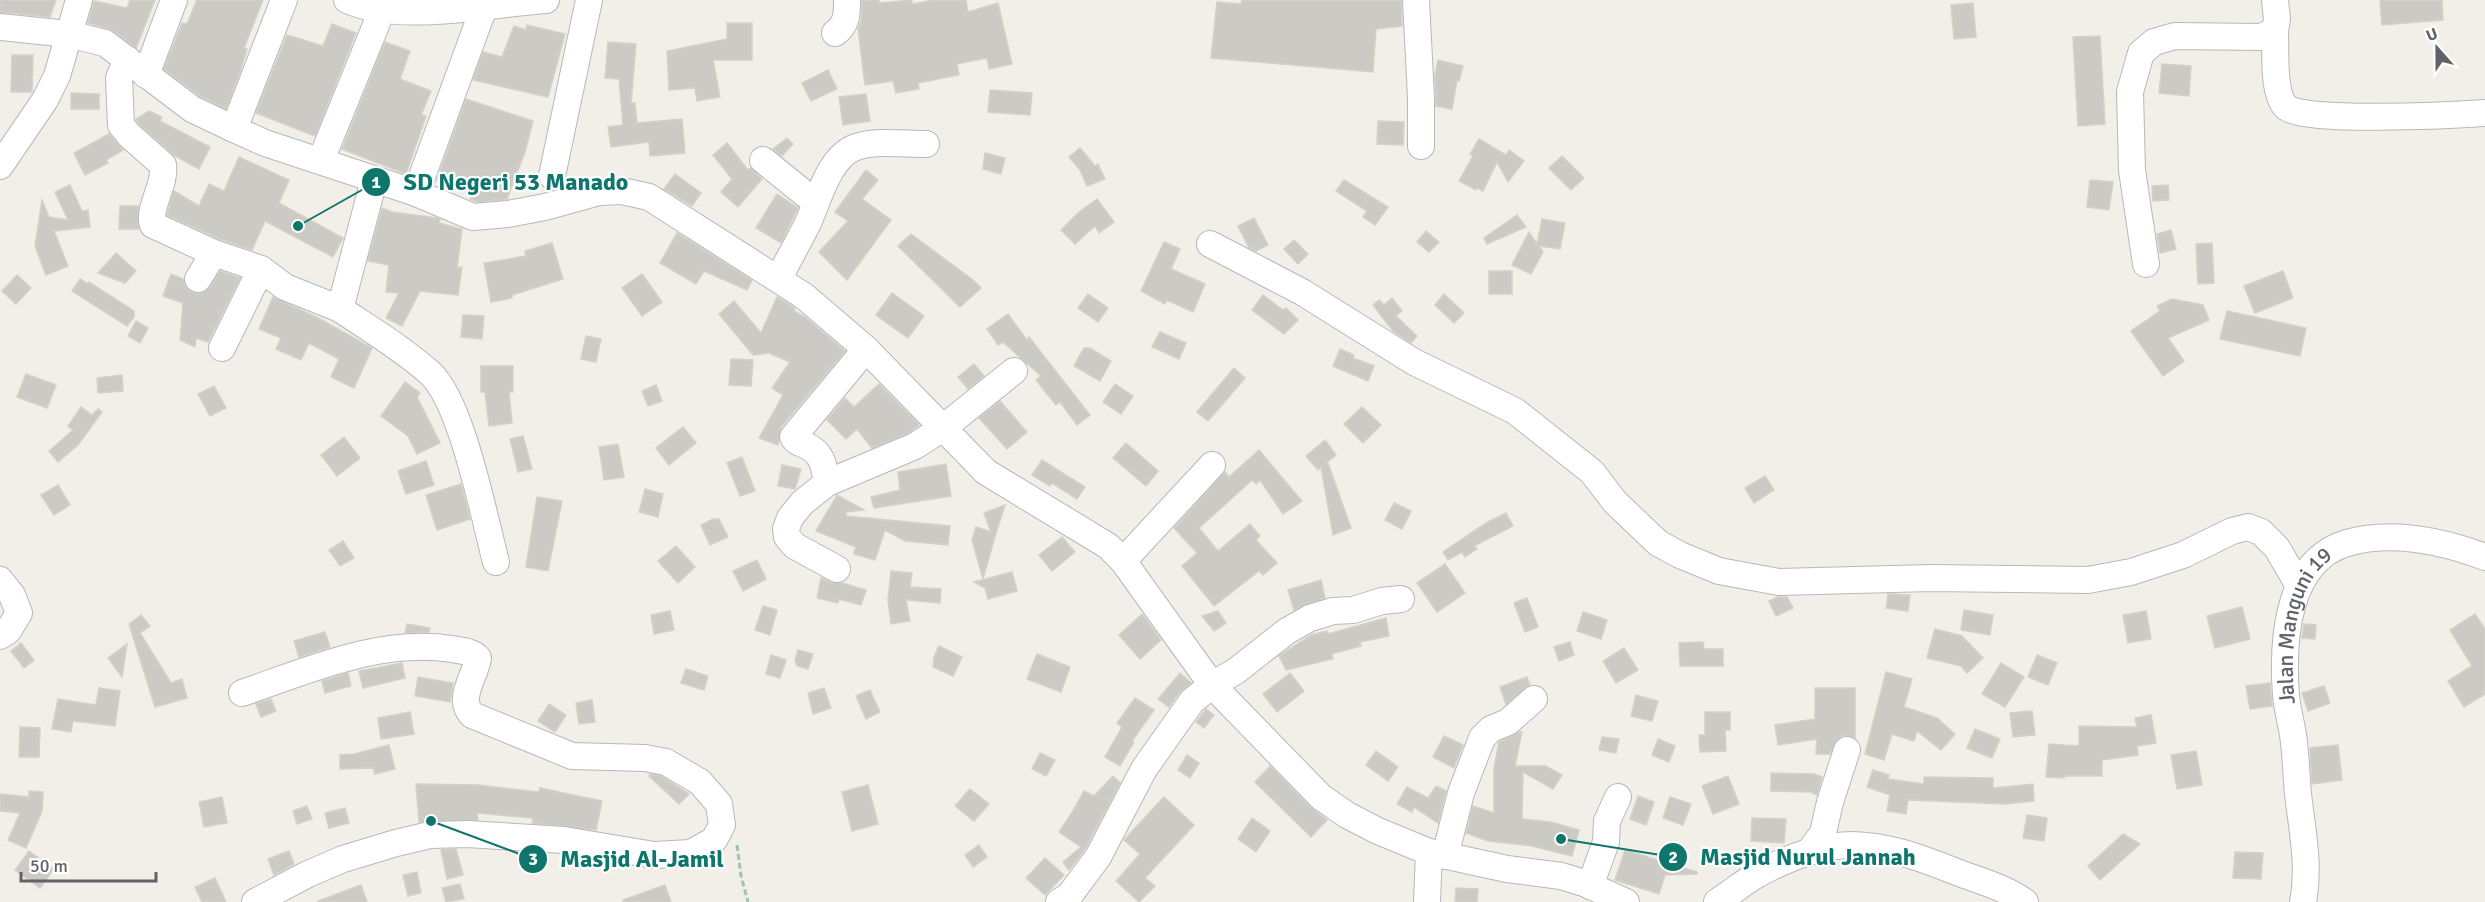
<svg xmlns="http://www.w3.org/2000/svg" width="2485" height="902" font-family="Signika,sans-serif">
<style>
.building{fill:#cccac5;stroke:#d6d1c6;stroke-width:1.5}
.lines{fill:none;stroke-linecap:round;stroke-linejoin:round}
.minor-casing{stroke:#b5b8bc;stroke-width:28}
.path{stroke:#9cc7a9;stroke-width:3;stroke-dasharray:6 3;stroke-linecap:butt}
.minor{stroke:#fff;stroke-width:26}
.labels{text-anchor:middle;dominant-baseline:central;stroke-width:4.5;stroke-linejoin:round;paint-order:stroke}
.street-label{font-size:22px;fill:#5f6368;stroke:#fff}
.leader{fill:none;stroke:#0f766e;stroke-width:2}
.callout-dot{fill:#0f766e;stroke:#fff;stroke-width:2}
.mark-label{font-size:18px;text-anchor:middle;font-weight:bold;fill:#fff}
.callout-label{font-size:24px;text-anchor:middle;font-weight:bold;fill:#0f766e;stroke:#fff;stroke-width:4.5;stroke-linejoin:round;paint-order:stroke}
</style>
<rect width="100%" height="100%" fill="#f1efe8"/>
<g class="building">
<path d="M0,0H56L50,17L0,12Z"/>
<path d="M130,0H155L136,48L114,31L88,23L94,1L127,8Z"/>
<path d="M197,0H263L244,48L247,49L240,72L226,109L200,96L164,69L182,23L187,24Z"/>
<path d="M862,0H879V3L912,0V4L934,0H966L968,12L998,3L1012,64L989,69L987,58L957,64L959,75L918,83L919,89L896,93L893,81L865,85L858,28L861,22Z"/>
<path d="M1242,0H1401L1402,26L1376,29L1373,72L1211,58L1217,2L1241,4Z"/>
<path d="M2380,0H2442L2443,20L2382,25Z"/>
<path d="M1973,3L1976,37L1954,39L1951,5Z"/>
<path d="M727,23H752V60H713L720,97L697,101L695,88L669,90L667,51L727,39Z"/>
<path d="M332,24L356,33L315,136L256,113L287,35L323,46Z"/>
<path d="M527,25L565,34L548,97L473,80L483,52L502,57L514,26L526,30Z"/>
<path d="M2100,36L2105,124L2078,126L2073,37Z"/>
<path d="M385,42L410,51L400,79L431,91L421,115L426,116L406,174L342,149Z"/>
<path d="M608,42L636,44L631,103H635L637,123L682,119L685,153L650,156L649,142L611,147L608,127L623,125L619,79L605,78Z"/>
<path d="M12,55H33L32,92H11Z"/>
<path d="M1438,60L1463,66L1459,81L1457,80L1452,109L1436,106L1435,75Z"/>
<path d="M2162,64L2191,66L2189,96L2159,93Z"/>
<path d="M828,70L837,89L811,101L802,83Z"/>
<path d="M990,90L1032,93L1030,115L988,112Z"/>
<path d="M71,93L99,94V109H71Z"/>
<path d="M866,94L870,121L843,125L839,97Z"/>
<path d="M466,99L533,121L525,152L507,199L478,202L470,199L472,193L437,180Z"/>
<path d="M149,111L162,117L160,121L210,147L199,169L175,156L140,125L136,119Z"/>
<path d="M1378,121L1404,122L1403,145L1377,144Z"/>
<path d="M109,134L123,150L106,160L108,163L85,175L74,153Z"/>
<path d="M787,138L793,144L782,156L773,149Z"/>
<path d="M1479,139L1506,155L1509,150L1524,161L1508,182L1497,162L1483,191L1477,188L1476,190L1459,181L1473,156L1470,154Z"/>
<path d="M727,143L748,170L751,168L762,179L738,207L721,192L732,179L713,155Z"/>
<path d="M1080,148L1095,166L1098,164L1105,179L1087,186L1080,170L1069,157Z"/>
<path d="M985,153L1005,158L1001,174L983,169Z"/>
<path d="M1562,156L1584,178L1571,190L1549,168Z"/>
<path d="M239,157L289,180L279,203L343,238L333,257L265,221L252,250L220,239L167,215L174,191L199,206L209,184L224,191Z"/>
<path d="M866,170L878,180L862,199L891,220L847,280L819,252L848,221L835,212Z"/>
<path d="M675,174L701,193L692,206L664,189Z"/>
<path d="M1344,180L1388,207L1375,225L1363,217L1367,211L1336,191Z"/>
<path d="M2090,180L2113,182L2109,210L2087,207Z"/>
<path d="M70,185L82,211L88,210L90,227L54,231L68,266L46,275L35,246L42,200L49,217L68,220L55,192Z"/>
<path d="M2168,185L2169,200L2153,201L2152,186Z"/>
<path d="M777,194L798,208L781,243L756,228Z"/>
<path d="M1097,199L1114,222L1099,233L1095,226L1075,244L1061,230L1079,212Z"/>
<path d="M120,206H138L139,229H119Z"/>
<path d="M382,208L392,212L437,218L440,219L439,223L462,229L457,268L462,267L458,295L420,291L402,326L386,318L399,293L386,292L389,265L368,261Z"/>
<path d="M1517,215L1526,227L1487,244L1484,238Z"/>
<path d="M1254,218L1268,245L1256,251L1249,248L1238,226Z"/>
<path d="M1542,219L1565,223L1560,249L1539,246L1543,252L1531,274L1512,265L1529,232L1537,244Z"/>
<path d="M2171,230L2176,249L2160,253L2157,234Z"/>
<path d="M1426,231L1439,242L1429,252L1417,242Z"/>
<path d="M677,233L752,280L747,290L704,271L696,284L660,263Z"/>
<path d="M911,234L973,280L981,288L960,307L898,246Z"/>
<path d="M1294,240L1308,254L1298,264L1284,249Z"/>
<path d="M1164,242L1180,249L1171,269L1205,284L1193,312L1167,300L1165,304L1141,291Z"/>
<path d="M552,243L563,279L512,295V298L491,302L484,263L526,256L525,251Z"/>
<path d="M2212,243L2214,283L2198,284L2196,244Z"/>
<path d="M116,253L136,271L125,283L98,273Z"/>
<path d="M220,271L240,278L208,342L196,338L195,347L180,340L183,303L163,296L171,274L183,279L185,286L190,291L198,294L210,287Z"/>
<rect x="1489" y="271" width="23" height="23"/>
<path d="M2283,271L2293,298L2255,313L2244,286Z"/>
<path d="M642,274L662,302L642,316L622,288Z"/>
<path d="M17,275L31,288L16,304L2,291Z"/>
<path d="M80,279L88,284L89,282L134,311V317L127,326L72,291Z"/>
<path d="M892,293L924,316L908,338L876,315Z"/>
<path d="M1088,294L1108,308L1098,322L1078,308Z"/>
<path d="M1444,294L1464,313L1454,323L1435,305Z"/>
<path d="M1263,295L1283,310L1286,308L1298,320L1284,334L1252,310Z"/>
<path d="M273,297L320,319L372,348L354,388L331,377L339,359L309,343L301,360L276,349L281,338L259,329Z"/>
<path d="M777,297L795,308L794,311L805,317L845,351L781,427L778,445L759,438L783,395L772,388L790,362L769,353L753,355L719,314L734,301L761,333Z"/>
<path d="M1392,298L1402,311L1396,316L1417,336L1411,343L1393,331L1373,305L1379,300L1384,305Z"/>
<path d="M2172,299L2203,305L2209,320L2168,338L2184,361L2163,376L2131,331L2160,311L2157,306Z"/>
<path d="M2227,311L2306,328L2300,356L2220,339Z"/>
<path d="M1008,314L1027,340L1029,337L1090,415L1077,425L1060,402L1056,405L1036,380L1041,376L1003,342L998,345L987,329Z"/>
<path d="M463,315L484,316L482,339L461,337Z"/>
<path d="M136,321L148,328L140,343L128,336Z"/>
<path d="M1160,332L1186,343L1179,359L1152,347Z"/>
<path d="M586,336L601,339L596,362L581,359Z"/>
<path d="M1084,348H1090L1111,361L1100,381L1074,366Z"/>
<path d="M1340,349L1354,355L1353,358L1374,366L1368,381L1333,366Z"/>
<path d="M731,359L753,360L751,386L729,385Z"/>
<path d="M974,364L984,376L968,389L958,377Z"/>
<path d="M481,366H513V392H509L512,423L489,426L485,392H481Z"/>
<path d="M1234,368L1245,378L1208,421L1197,412Z"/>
<path d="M26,374L56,385L47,408L17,397Z"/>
<path d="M122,375L123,391L98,393L97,378Z"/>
<path d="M405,382L420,393L417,397L440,443L417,454L408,436L381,416Z"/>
<path d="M879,384L919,425L908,433L872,448L857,429L846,439L827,420L845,398L854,407Z"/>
<path d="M1115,384L1133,396L1121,414L1103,402Z"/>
<path d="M656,385L662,401L648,406L642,391Z"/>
<path d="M214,386L226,408L210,416L198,394Z"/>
<path d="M1000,401L1027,432L1007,449L979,418Z"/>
<path d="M81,407L92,415L98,409L102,412L78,445L58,462L49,451L73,430L68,426Z"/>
<path d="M1362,407L1381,425L1363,443L1344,424Z"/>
<path d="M683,427L696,443L669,465L656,448Z"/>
<path d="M523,436L532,469L518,472L510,439Z"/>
<path d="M344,437L360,458L337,476L321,455Z"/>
<path d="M1325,440L1336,455L1326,463H1328L1351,528L1333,535L1321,467L1318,470L1306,456Z"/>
<path d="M1126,443L1158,471L1146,486L1113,458Z"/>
<path d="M618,444L624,477L604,480L599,447Z"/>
<path d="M1259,450L1302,501L1283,514L1260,480L1256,484L1252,480L1199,528L1218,551L1250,524L1260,536L1256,540L1277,563L1263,575L1259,571L1214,606L1182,566L1197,553L1174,528L1225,472L1229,477Z"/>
<path d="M742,457L755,491L740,496L727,463Z"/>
<path d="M1042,460L1085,487L1077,499L1052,483L1050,486L1032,475Z"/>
<path d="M426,461L434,485L406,494L398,471Z"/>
<path d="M946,464L951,496L874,508L871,497L900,490L898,472Z"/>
<path d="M782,465L801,469L795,489L778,486Z"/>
<path d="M1765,476L1774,490L1754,503L1745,488Z"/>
<path d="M461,484L470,519L437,530L426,495Z"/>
<path d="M58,485L70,505L54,515L41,495Z"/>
<path d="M645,489L663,494L658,517L639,512Z"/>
<path d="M837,495L864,510L846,512V516L950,526L948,545L905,541L885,530L875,560L854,554L856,547L816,531Z"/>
<path d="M537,497L562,501L548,571L526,567Z"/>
<path d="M1394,503L1411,511L1402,529L1385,520Z"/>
<path d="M1005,505L996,533L983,579L972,540L976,527L991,532L984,513Z"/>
<path d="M1506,513L1513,526L1474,546L1477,549L1465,557L1462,552L1448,560L1443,552L1486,523Z"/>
<path d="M713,519H719L728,537L710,545L701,525Z"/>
<path d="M1062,537L1075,552L1052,571L1039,555Z"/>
<path d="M343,541L354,558L340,566L329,550Z"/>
<path d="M676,546L695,567L678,583L658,561Z"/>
<path d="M757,560L766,579L743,591L733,571Z"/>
<path d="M1445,564L1465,593L1437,612L1417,583Z"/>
<path d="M891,571L912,573L910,587L941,589L940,603L906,600L910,621L891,624L888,600Z"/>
<path d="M1012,572L1017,591L988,599L985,588L974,582Z"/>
<path d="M821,578L830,582L842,583L866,590L861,605L839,599L838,603L817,598Z"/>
<path d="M1321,580L1325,598L1294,610L1288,590Z"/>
<path d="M1888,594L1910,595L1908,611L1886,608Z"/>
<path d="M1778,597H1787L1793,608L1776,616L1769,601Z"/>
<path d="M1527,598L1538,627L1525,632L1514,603Z"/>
<path d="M763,606L777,610L770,635L755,630Z"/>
<path d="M2242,607L2250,639L2215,648L2207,616Z"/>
<path d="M1964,610L1993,615L1990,635L1961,630Z"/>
<path d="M670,611L674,630L654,634L651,615Z"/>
<path d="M1218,611L1226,623L1214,631L1202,616Z"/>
<path d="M2146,611L2151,639L2128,643L2123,615Z"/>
<path d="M1583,612L1607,620L1601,639L1577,631Z"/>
<path d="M1142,614L1161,640L1140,659L1119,635Z"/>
<path d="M2475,614L2485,629V694L2464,707L2448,681L2472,666L2450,630Z"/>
<path d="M141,615L150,626L140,633L171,683L182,679L187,698L155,707L129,624Z"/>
<path d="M1386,618L1389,636L1360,642L1361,646L1332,654L1333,659L1286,670L1279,656L1311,635L1327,631L1328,634Z"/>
<path d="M407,624L430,628L429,632L405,633Z"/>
<path d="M2304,624L2316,625L2315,639L2302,638Z"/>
<path d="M1935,629L1962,636L1983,658L1967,673L1961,666L1927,658Z"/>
<path d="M325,632L330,647L299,657L294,641Z"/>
<path d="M1570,642L1574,655L1559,661L1554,647Z"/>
<path d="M1703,642L1704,649H1723V666H1680L1679,643Z"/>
<path d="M21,643L34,660L24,668L11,651Z"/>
<path d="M127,644L122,677L108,658Z"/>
<path d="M939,646L962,657L953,676L933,667L934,657Z"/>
<path d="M1624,648L1638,670L1616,683L1603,661Z"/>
<path d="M798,650L813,654L808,669L797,666L795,660Z"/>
<path d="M1037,654L1070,667L1061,692L1027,679Z"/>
<path d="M771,655L786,660L780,678L766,674Z"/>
<path d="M2037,655L2057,663L2048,685L2028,677Z"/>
<path d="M402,663L405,678L363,688L359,671Z"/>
<path d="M2001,663L2024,677L2005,707L1982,694Z"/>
<path d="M686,669L708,676L704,690L681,683Z"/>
<path d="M1886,672L1912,679L1904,707L1937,718L1955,734L1941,750L1917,731L1914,741L1892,734L1884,760L1865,754Z"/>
<path d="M348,673L351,686L325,693L322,681Z"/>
<path d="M1180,673L1191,683L1180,692L1169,707L1158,699Z"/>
<path d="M1290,673L1304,691L1277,712L1263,694Z"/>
<path d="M418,677L453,683L450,702L415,696Z"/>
<path d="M1527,677L1530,685L1506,704L1500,687Z"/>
<path d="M2270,683L2272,706L2250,709L2246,686Z"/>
<path d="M2324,686L2330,703L2308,711L2302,693Z"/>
<path d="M99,688L120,691L115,726L73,721L71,732L52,729L58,699L96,705Z"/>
<path d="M824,688L831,708L813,714L808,693Z"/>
<path d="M1815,688H1855V738L1844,735L1837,739L1830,754H1816L1817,739L1778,745L1775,725L1815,719Z"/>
<path d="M870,690L880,712L866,719L856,696Z"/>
<path d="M1636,695L1658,701L1652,721L1631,716Z"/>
<path d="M1135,698L1154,710L1132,741L1134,742L1120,766L1105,757L1122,727L1117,723Z"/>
<path d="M271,699L276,711L261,717L256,704Z"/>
<path d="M592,700L595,722L579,724L576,703Z"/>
<path d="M549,704L566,715L555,732L538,721Z"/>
<path d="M1206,709L1214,715L1204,728L1196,722Z"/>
<path d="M2032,711L2035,735L2013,737L2010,713Z"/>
<path d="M410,712L414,734L381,739L378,718Z"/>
<path d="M1705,712H1730V730H1725L1726,751L1700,752L1699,735H1705Z"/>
<path d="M2151,715L2156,743L2137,746L2138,755L2102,760V776H2064V778L2046,777L2049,744L2079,746V726L2137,727L2135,718Z"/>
<path d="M20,727L40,728L39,757H19Z"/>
<path d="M1975,729L2000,739L1992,758L1967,748Z"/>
<path d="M1520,732H1522L1515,766H1546L1562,775L1553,789L1523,772L1522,819L1551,822L1579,830L1572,856L1532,846L1488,841L1466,833L1473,806L1494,813V768L1499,742Z"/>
<path d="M1444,736L1463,745L1454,768L1433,757Z"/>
<path d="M1602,737L1619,739L1616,753L1599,750Z"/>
<path d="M1658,739L1675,746L1669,762L1652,755Z"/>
<path d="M389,745L395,769L375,774L373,768L340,769V755L354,754Z"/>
<path d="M2338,745L2342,780L2312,784L2310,748Z"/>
<path d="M1376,751L1398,767L1388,781L1366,765Z"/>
<path d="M2196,751L2202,785L2177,789L2171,755Z"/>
<path d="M1040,753L1055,760L1046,776L1032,769Z"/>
<path d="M1187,755L1199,763L1190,778L1178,770Z"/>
<path d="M1270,766L1310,807L1327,820L1311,837L1255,782Z"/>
<path d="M1873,770L1889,775L1888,779L1924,784V777L1993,778V788L2033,784L2034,801L2005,804L1908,800L1906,814L1887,811L1890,795L1867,787Z"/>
<path d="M1771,773L1814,774L1822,777L1817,795L1811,792L1771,791Z"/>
<path d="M650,774L661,776L689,794L679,804L649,776Z"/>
<path d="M1113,776L1120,783L1085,849L1069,870L1063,862L1081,847L1059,832L1073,811L1084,791L1094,796Z"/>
<path d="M1728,776L1739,804L1713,814L1702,786Z"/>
<path d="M416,784L478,785L539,792L540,788L602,801L596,830L532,823L533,818L477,813L478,820L419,822Z"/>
<path d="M868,785L878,824L852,831L842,792Z"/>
<path d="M1436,786L1446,791L1438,823L1414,807L1412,812L1397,804L1407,787L1428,798Z"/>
<path d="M970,789L989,804L974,821L955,806Z"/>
<path d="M29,791L43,792L42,811L26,848L8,840L20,813L0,811V794L29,797Z"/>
<path d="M1638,796L1654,802L1646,825L1630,819Z"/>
<path d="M222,797L227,823L204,827L199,802Z"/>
<path d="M1164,797L1194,825L1145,878L1155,886L1139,902L1116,881L1140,854L1124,840Z"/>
<path d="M1670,797L1691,804L1683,825L1663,818Z"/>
<path d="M307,806L312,819L297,824L293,811Z"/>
<path d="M345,808L349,823L329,828L325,813Z"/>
<path d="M2027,815L2047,818L2044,841L2023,838Z"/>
<path d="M1252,818L1270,831L1256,852L1238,839Z"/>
<path d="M1752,818L1786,819L1784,843L1751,841Z"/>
<path d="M2123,834L2140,844L2100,880L2088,866Z"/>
<path d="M979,845L987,857L973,867L965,855Z"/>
<path d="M456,849L463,875L447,879L441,850Z"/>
<path d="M1625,850L1697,872V874L1665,875L1659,894L1615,880Z"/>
<path d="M29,851L54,869L40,888L15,870Z"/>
<path d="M289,851L294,864L274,875L268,859Z"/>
<path d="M2235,852L2263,853L2261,879L2233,878Z"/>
<path d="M1045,858L1064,875L1045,895L1026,878Z"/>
<path d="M417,872L421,893L408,896L403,875Z"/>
<path d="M215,878L226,902H202L195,887Z"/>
<path d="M460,884L464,899L446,902L442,888Z"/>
<path d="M361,885L367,902H319L318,901Z"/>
<path d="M665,885L671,902H623V900Z"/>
<path d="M1456,888L1478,889L1477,902H1455Z"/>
</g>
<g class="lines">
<defs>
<g id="minor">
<path d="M347,0C402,24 488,4 546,0"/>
<path d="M1416,0L1421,98V146"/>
<path d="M0,27L68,34L105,43L192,109L234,129L265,143L416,193L473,217L508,214L545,207L599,192L622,191L649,197L804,296L866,349L986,472L1108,546L1123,561L1212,685L1321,797L1347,815L1378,831L1429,852L1507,869L1561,876L1584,883L1626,902"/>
<path d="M2275,31C2276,50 2272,93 2286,107C2301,123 2455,115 2485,113"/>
<path d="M835,33C847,25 847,14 847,0"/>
<path d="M127,59L119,78L121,125L129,135L163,165C166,185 147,209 153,225L214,253"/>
<path d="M146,75L174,0"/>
<path d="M234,129L284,0"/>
<path d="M321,160L383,8"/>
<path d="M763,160L815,202"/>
<path d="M0,166L45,100L57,76L79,0"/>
<path d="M552,176L589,0"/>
<path d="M374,180L340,309C370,329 403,349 430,373C462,402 484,517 496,562"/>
<path d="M416,193L484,7"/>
<path d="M1210,244L1302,292L1414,362L1515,411L1592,472L1615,502L1658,543L1680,555L1719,571L1779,582L1931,578L2088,580L2131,572L2183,555L2232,531L2248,527L2261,532L2277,548L2299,586"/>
<path d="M2146,264L2132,170L2130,92L2141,53L2154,42L2175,36L2261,37L2275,31L2277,19L2275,0"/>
<path d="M779,278C788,260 798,243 807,225C818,202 828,157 856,147C876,140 904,144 926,144"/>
<path d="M198,279L214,253L261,269L285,287L340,309"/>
<path d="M222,348L261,269"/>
<path d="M827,483C824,466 823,453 805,445C800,443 796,442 793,437L866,349"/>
<path d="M1123,561L1212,465"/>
<path d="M837,569L795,546L787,537L786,529L790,518L802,503L827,483L915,446L943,428L1014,371"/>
<path d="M0,580L12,595L19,613L8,631L0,636"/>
<path d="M242,693C309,670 380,638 452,649C461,651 472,651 478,658C476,675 456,699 472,715L572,756L645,758L666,762L700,782L719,804L722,825L714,840L691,853L654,855L564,840L468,834L430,835L396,843L343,859L308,874L255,902"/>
<path d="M1809,852L1823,833L1830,802L1847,750"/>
<path d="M1445,856L1461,793L1482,738L1491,729L1508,722L1534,699"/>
<path d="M1590,886L1606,842L1607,821L1618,797"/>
<path d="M1059,902L1069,896L1098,857L1144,769L1192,701L1212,685L1236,671L1287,631L1310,618L1333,611L1353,610L1382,601L1401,599"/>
<path d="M1427,902L1429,852"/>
<path d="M1717,902C1731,893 1744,882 1758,874C1836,832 1876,840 1954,871C1979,881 2003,886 2025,902"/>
<path id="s1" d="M2303,902C2310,866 2302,829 2298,794C2296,774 2296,754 2293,735C2291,722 2287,708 2286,695C2282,642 2286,561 2347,543C2392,530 2442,541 2485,557"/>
</g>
</defs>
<use href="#minor" class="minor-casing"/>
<path class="path" d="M737,845L741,876L748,902"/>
<use href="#minor" class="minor"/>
</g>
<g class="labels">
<g class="street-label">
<text stroke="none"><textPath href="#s1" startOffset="282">Jalan Manguni 19</textPath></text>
</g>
</g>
<path class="leader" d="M298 226L376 182M1561 839L1673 857M431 821L533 859"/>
<g class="callout-dot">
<circle cx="298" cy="226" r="6"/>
<circle cx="1561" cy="839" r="6"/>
<circle cx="431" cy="821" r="6"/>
<circle cx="376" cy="182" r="15"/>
<circle cx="1673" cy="857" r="15"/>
<circle cx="533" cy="859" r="15"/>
</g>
<g class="mark-label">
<text x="376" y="188">1</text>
<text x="1673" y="863">2</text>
<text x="533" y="865">3</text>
</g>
<g class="callout-label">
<text x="516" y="190">SD Negeri 53 Manado</text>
<text x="1808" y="865">Masjid Nurul Jannah</text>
<text x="642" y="867">Masjid Al-Jamil</text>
</g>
<g transform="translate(2437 48) rotate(339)" stroke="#ffffff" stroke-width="4.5" paint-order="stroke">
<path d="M0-4.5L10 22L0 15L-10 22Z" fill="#5f6368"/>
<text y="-9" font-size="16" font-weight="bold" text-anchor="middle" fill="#5f6368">U</text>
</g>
<path d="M21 872v9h135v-9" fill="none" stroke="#5f6368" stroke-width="3"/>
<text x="30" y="872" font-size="18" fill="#5f6368" stroke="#ffffff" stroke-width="4.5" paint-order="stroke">50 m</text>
</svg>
